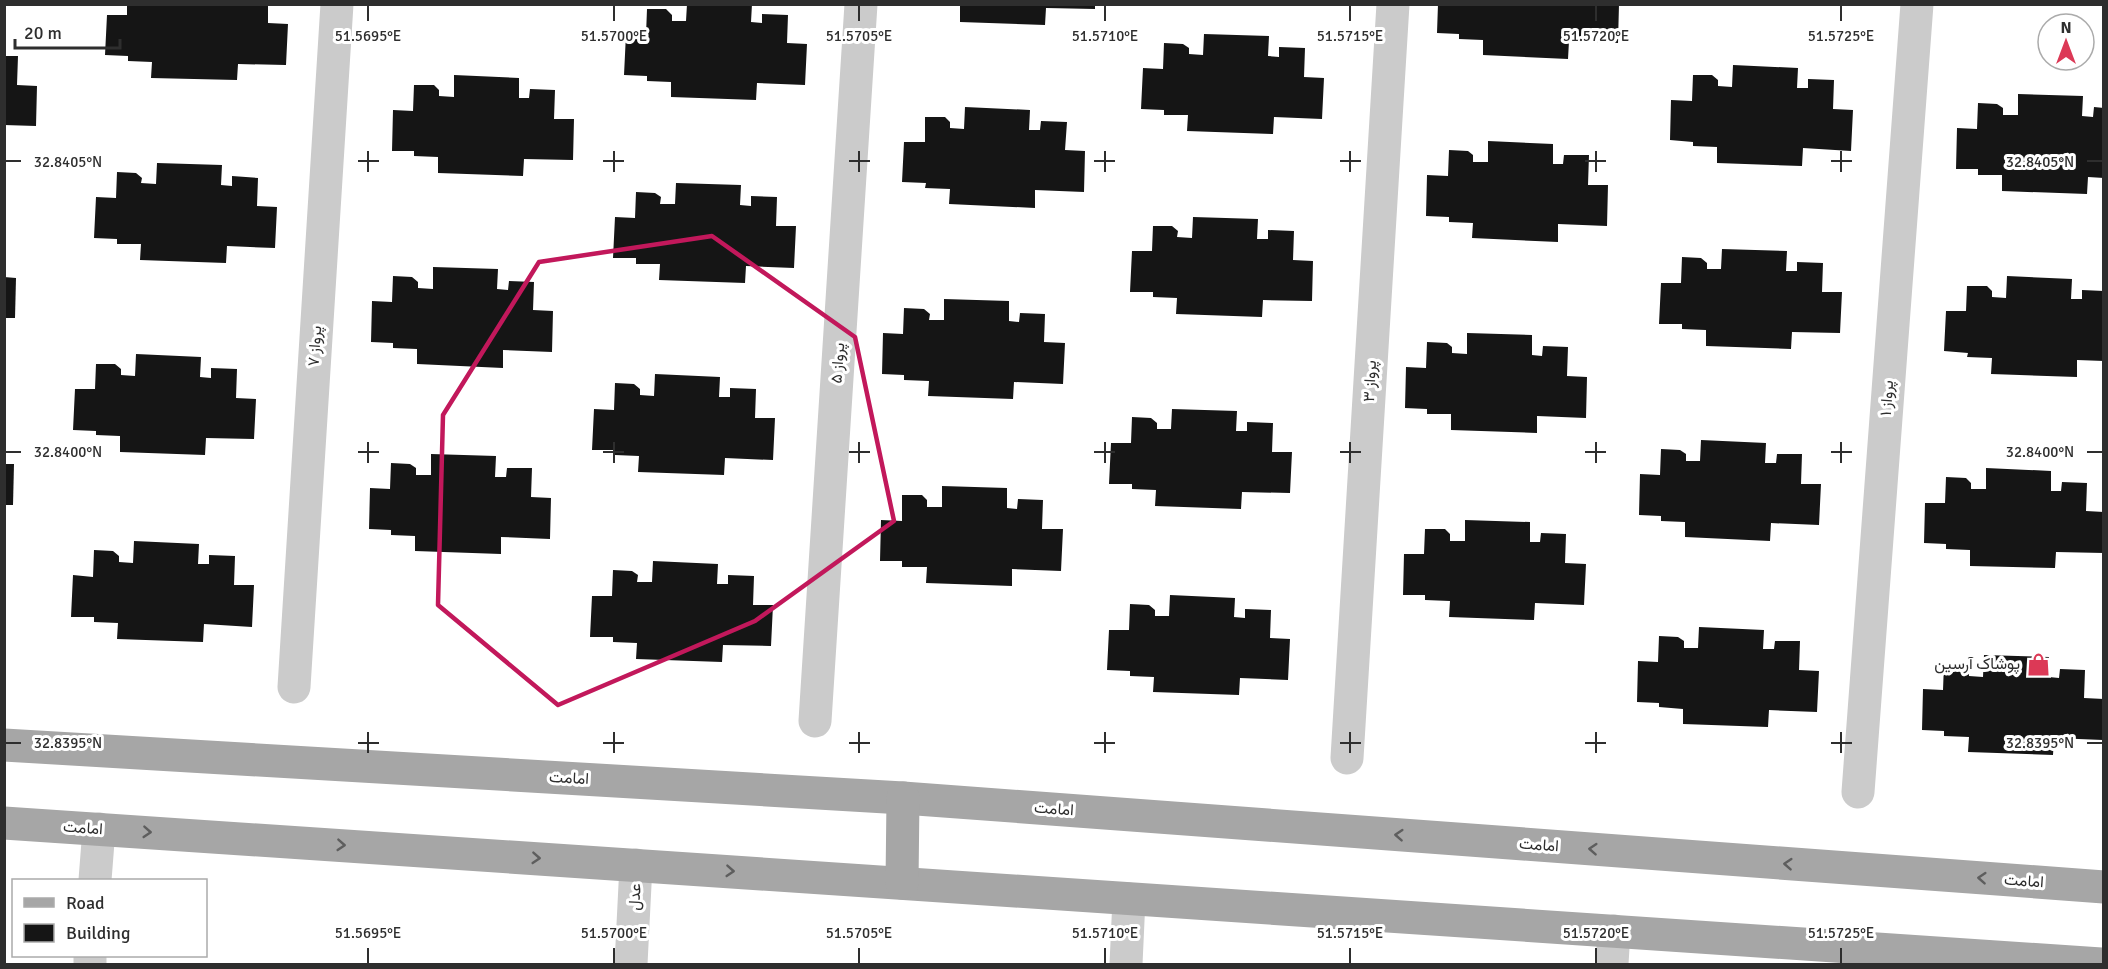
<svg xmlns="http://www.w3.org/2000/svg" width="2108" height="969" font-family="Signika,Vazirmatn,sans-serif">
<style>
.building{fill:#151515}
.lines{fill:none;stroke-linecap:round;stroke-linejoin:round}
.minor{stroke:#cbcbcb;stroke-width:33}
.major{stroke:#a6a6a6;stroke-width:33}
.oneway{stroke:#5e5e5e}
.marked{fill:none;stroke:#c2185b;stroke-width:4.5;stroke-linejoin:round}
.ticks{fill:none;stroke:#2e2e2e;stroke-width:2}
.labels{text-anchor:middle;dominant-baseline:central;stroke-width:6;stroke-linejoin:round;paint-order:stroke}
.street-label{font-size:16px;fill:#2e2e2e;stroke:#fff}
.poi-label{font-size:16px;fill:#2e2e2e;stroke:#fff;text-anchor:end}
.ticks-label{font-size:15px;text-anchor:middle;fill:#2e2e2e;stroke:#fff;stroke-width:6;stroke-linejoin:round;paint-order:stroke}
</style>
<rect width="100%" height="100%" fill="#fff"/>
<g class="building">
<path d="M127,4H268V23L288,24L286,65L238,64L237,80L151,78L152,62L128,61V56L105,55L107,15H127Z"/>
<path d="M687,4H752L751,22L762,23V14L788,15L787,43L807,44L805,85L757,83L756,100L671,97V82L647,81V76L624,75L626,34L646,35L647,9H666L672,15V21H686Z"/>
<path d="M960,4H1095V9L1046,8L1045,25L960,22Z"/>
<path d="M1438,4H1619L1618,43L1569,41L1568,59L1483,55V40L1459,39V34L1437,33Z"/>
<path d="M1204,34L1269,36L1268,56L1279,57V47L1305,48L1304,77L1324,78L1322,119L1274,117L1273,134L1187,131L1188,115H1164V110L1141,109L1143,68L1163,69L1164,43L1183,44L1189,48V54L1203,55Z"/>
<path d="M4,56H18L17,85L37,86L36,126L4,125Z"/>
<path d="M1733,65L1798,68L1797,88H1808V79L1834,80L1833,109L1853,110L1851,151L1803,148L1802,166L1717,163V147L1693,146V142L1670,140L1671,100L1692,101L1693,75H1712L1718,80V86L1732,87Z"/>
<path d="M454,75L519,78V98H529L530,89L555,90L554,119H574L573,160L524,159L523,176L438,173V157L414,156V151H392L393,110L413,111L414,85H434L439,90V96L454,97Z"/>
<path d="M2018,94L2083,96L2082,116L2093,117L2094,107L2104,108V178L2088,177L2087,194L2002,191V175H1978V169H1956L1957,128L1977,129L1978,103L1997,104L2003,108V115H2018Z"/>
<path d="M965,107L1030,110L1029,130H1040L1041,121L1067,122L1065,150L1085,151L1084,192L1035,190V208L949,204L950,189L925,188L926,183L902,182L904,142H925V117H945L950,122V128L964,129Z"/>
<path d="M1488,141L1553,144V164H1563L1564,155H1589L1588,185H1608L1607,226L1558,224V242L1472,238L1473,223L1449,222V217L1426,216L1427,175L1448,176L1449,150L1468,151L1473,155V162H1488Z"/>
<path d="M157,163L222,165L221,185L232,186V176L258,178L257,206L277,207L275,248L227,246L226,263L140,260L141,244H117V239L94,238L96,197L116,198L117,172L136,173L142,178L141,183L156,184Z"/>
<path d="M676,183L741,185L740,205L751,206V196L777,197L776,226H796L794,268L746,266L745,283L659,280L660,264H636V258H613L615,217L635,218L636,192L655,193L661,197L660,204H675Z"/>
<path d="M1193,217L1258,219L1257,239H1268V230L1294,231L1293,260L1313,261L1312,301L1263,300L1262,317L1176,314L1177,298L1153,297V292H1130L1132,251H1152L1153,226H1172L1178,231L1177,237L1192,238Z"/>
<path d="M1722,249L1787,251L1786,271H1797V262L1823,263L1822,292H1842L1840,333L1792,332L1791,349L1706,346V330L1682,329V324H1659L1661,283H1681L1682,257L1701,258L1707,263V269H1721Z"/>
<path d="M433,267L498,269L497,289L508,290L509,281L534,282L533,310L553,311L552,352L503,350V368L417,364V349L393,348V343L371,342L372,301L392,302L393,276L412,277L418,282V288L433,289Z"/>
<path d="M2007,276L2072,279L2071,299H2082V290L2104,291V361L2077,360V377L1991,374L1992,358L1967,357L1968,353L1944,351L1946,311H1966L1967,286H1987L1992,291V297L2006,298Z"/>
<path d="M4,277L16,278L15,318H4Z"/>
<path d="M944,299L1009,301V321L1019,322L1020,313L1045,314L1044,342L1065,343L1063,384L1014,382L1013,399L928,396L929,381L904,380V375L882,374L883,333L903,334L904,308L924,309L930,314L929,320H944Z"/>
<path d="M1467,333L1532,335V355L1542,356L1543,346L1568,347L1567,376L1587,377L1586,418L1537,416V433L1451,430V414H1427V409L1405,408L1406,367L1426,368L1427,342L1447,343L1452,347V353L1467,354Z"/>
<path d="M136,354L201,357L200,377L211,378V368L237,369L236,398L256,399L254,439L206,438L205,455L120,452V436L96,435V431L73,430L75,389H95L96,364H115L121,369V375L135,376Z"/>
<path d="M655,374L720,377L719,397H730V388L756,389L755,418H775L773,460L725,458L724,475L638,472L639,456L615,455V450H592L594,409L614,410L615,383L634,384L640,389V395L654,396Z"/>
<path d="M1172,409L1237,411L1236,431H1247V422L1273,423L1272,452H1292L1290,493L1242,492L1241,509L1155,506L1156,490L1132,489V484H1109L1111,443H1131L1132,417L1151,418L1157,423V429H1171Z"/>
<path d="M1701,440L1766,443L1765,463H1776L1777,454H1802L1801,484H1821L1819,525L1771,523L1770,541L1685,537V522L1661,521V516L1639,515L1640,474L1660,475L1661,449L1680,450L1686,454V461H1700Z"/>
<path d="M431,454L496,456L495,477H506L507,468H532L531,497L551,498L550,539L501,537V554L415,551V536L391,535V530L369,529L370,488L390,489L391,463L410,464L416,468V475H431Z"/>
<path d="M5,464H14L13,505H5Z"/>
<path d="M1986,468L2051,471V491H2061L2062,482L2087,483L2086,511L2104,512V553L2056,552L2055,568L1970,566V550L1946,549V544L1924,543L1925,503H1945L1946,477L1966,478L1971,483V489H1986Z"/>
<path d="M942,486L1007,488V508L1017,509L1018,499L1043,500L1042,529H1063L1061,571L1012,569V586L926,583L927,567H902V561H880L881,520L902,521V495H922L927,500V507H942Z"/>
<path d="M1465,520L1530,522V542H1540L1541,533L1566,534L1565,563L1586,564L1584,605L1535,603L1534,620L1449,617L1450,601L1425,600V595H1403L1404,554H1424L1425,529H1445L1450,534V541H1465Z"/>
<path d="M134,541L199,544L198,564H209V555L235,556L234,585H254L252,627L204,624L203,642L117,639L118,623L94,622V617H71L73,575L93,577L94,550L113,551L119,556V562L133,563Z"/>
<path d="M653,561L718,564L717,584H728V575L754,576L753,605H773L771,646L723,645L722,662L636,659L637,643L613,642V637H590L592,596H612L613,570L632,571L638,575L637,582H652Z"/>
<path d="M1170,595L1235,598L1234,617L1245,618V609L1271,610L1270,638L1290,639L1288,680L1240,678L1239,695L1153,692L1154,677L1130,676V671L1107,670L1109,630H1129L1130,604L1149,605L1155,610V616H1169Z"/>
<path d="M1699,627L1764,630L1763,649H1774L1775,641H1800L1799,670L1819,671L1817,712L1769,710L1768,727L1683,724V709L1659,707V703L1637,702L1638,661L1658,662L1659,636L1678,637L1684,641V648H1698Z"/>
<path d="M1984,655L2049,657V677L2059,678L2060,669L2085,670L2084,698L2104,699L2103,740L2054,738L2053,755L1968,752L1969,737L1944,736V731L1922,730L1923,689L1943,690L1944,664L1964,665L1969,670V676L1983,677Z"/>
</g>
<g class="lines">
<g class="minor">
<path d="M294,687L337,4"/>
<path d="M815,721L861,4"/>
<path d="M1347,758L1393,4"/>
<path d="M1858,792L1917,4"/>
<path d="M95,880L99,829"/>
<path d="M90,964V956"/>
<path d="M631,964L636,865"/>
<path d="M1126,964L1129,899"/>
<path d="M1612,964L1614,931"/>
</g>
<g class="major">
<path d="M4,745L903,798L2104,887"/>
<path d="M4,823L2101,964"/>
<path d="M902,883L903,798"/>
</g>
</g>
<defs><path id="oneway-chevron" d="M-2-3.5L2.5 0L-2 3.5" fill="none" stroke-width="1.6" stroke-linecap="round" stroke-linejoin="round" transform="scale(1.5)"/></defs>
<g class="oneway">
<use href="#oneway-chevron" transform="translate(147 832) rotate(4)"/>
<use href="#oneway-chevron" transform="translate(1399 835) rotate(-176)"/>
<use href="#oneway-chevron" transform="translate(341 845) rotate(4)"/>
<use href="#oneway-chevron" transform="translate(1593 849) rotate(-176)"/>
<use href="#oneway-chevron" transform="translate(536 858) rotate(4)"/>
<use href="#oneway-chevron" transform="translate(1788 864) rotate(-176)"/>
<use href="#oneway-chevron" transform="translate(730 871) rotate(4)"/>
<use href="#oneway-chevron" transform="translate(1982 878) rotate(-176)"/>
</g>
<path class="marked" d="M712,236L855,337L894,521L755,621L558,705L438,605L443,415L539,262Z"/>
<path class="ticks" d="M368,6V21M614,6V21M859,6V21M1105,6V21M1350,6V21M1596,6V21M1841,6V21M368,151V172M614,151V172M859,151V172M1105,151V172M1350,151V172M1596,151V172M1841,151V172M6,161H21M358,161H379M603,161H624M849,161H870M1094,161H1115M1340,161H1361M1585,161H1606M1831,161H1852M2087,161H2102M368,442V463M614,442V463M859,442V463M1105,442V463M1350,442V463M1596,442V463M1841,442V463M6,452H21M358,452H379M603,452H624M849,452H870M1094,452H1115M1340,452H1361M1585,452H1606M1831,452H1852M2087,452H2102M368,732V753M614,732V753M859,732V753M1105,732V753M1350,732V753M1596,732V753M1841,732V753M6,743H21M358,743H379M603,743H624M849,743H870M1094,743H1115M1340,743H1361M1585,743H1606M1831,743H1852M2087,743H2102M368,948V963M614,948V963M859,948V963M1105,948V963M1350,948V963M1596,948V963M1841,948V963"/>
<defs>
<symbol id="shop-bare" viewBox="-9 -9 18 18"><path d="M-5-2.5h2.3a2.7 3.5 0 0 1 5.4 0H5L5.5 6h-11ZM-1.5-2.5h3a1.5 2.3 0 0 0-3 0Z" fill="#dc3956" stroke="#fff" stroke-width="2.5" paint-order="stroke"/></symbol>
</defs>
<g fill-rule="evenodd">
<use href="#shop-bare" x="2022" y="648" width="33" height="33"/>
</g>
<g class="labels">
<g class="street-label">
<text transform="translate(315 346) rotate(-86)">پرواز ۷</text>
<text transform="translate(838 363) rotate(-86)">پرواز ۵</text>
<text transform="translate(1370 381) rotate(-87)">پرواز ۳</text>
<text transform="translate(1887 398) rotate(-86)">پرواز ۱</text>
<text transform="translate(569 778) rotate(3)">امامت</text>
<text transform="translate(1054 809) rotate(4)">امامت</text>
<text transform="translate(83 828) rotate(4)">امامت</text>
<text transform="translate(1539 845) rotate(4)">امامت</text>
<text transform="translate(2024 881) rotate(4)">امامت</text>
<text transform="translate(635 897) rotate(-87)">عدل</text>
</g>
<g class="poi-label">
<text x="2020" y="664">پوشاک آرسین</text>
</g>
</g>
<g class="ticks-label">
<text x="368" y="41">51.5695°E</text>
<text x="614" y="41">51.5700°E</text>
<text x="859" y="41">51.5705°E</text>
<text x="1105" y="41">51.5710°E</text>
<text x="1350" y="41">51.5715°E</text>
<text x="1596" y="41">51.5720°E</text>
<text x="1841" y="41">51.5725°E</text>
<text x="68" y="167">32.8405°N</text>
<text x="2040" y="167">32.8405°N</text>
<text x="68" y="457">32.8400°N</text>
<text x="2040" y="457">32.8400°N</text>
<text x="68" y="748">32.8395°N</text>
<text x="2040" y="748">32.8395°N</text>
<text x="368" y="938">51.5695°E</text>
<text x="614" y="938">51.5700°E</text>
<text x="859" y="938">51.5705°E</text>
<text x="1105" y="938">51.5710°E</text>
<text x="1350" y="938">51.5715°E</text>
<text x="1596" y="938">51.5720°E</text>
<text x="1841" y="938">51.5725°E</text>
</g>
<rect width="2108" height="969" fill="none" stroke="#2e2e2e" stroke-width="12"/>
<rect x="12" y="879" width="195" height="78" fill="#ffffff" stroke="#ababab" stroke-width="1.5"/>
<rect x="24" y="898" width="30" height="9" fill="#a6a6a6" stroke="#ababab" stroke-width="1.5"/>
<text x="66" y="909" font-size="18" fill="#2e2e2e">Road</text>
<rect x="24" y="924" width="30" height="18" fill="#151515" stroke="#ababab" stroke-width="1.5"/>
<text x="66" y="939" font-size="18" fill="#2e2e2e">Building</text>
<g transform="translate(2066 42)"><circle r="28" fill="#ffffff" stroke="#ababab" stroke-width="1.5"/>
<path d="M0-4.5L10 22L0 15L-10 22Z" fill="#dc3956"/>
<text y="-9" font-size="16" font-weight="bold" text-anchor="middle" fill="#2e2e2e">N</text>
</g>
<path d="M15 39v9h105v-9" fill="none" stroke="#2e2e2e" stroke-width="3"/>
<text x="24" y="39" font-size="18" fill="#2e2e2e" stroke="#ffffff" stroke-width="4.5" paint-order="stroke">20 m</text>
</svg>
